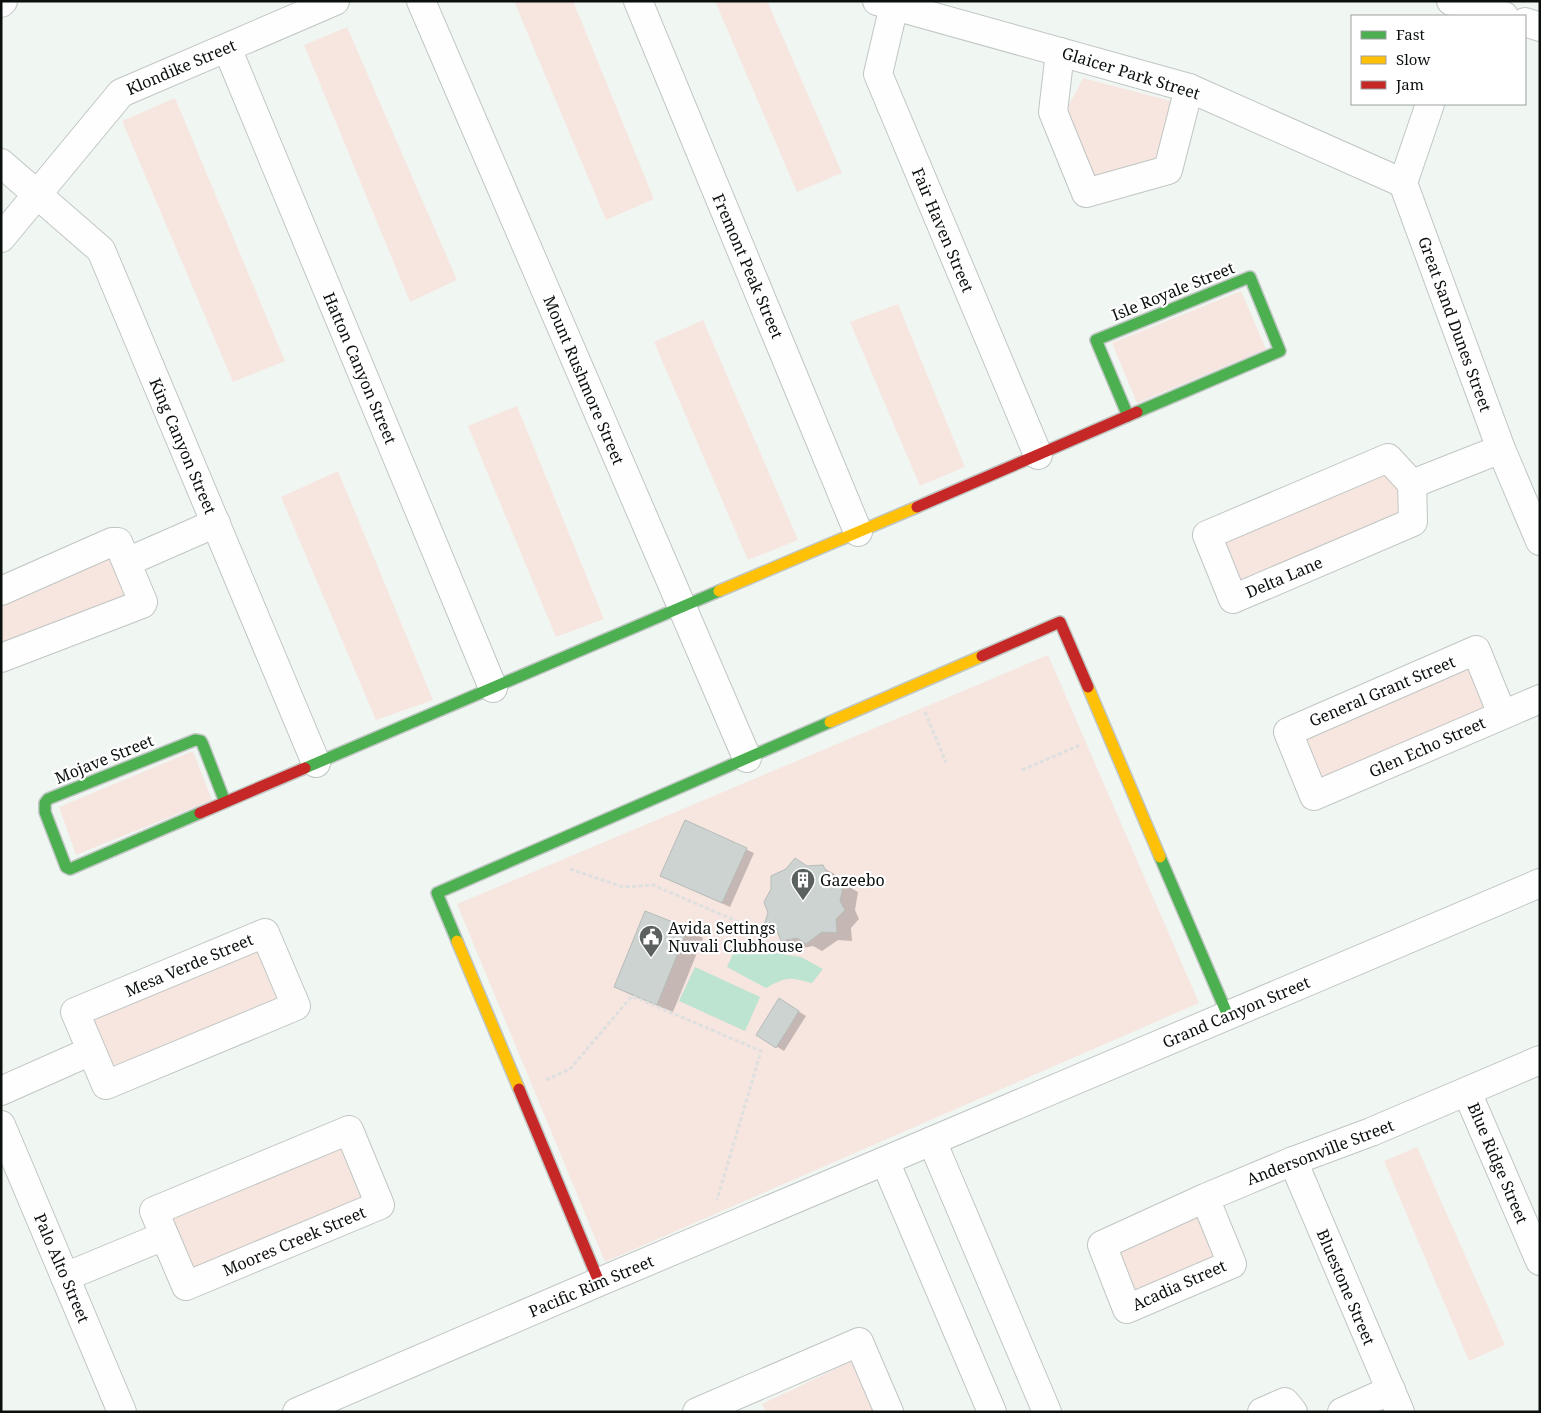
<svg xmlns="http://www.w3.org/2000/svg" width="1541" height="1413" font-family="'Noto Serif',serif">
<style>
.green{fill:#f7e5e0}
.water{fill:#bde3d1}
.shadow{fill:#0003}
.building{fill:#cdd3d0;stroke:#b6bcb9}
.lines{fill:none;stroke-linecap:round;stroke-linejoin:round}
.street-casing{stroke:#c0c6c3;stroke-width:30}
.fast-casing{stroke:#c0c6c3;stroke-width:14}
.slow-casing{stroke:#c0c6c3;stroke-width:14}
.jam-casing{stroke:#c0c6c3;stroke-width:14}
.path{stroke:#dee0df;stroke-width:3;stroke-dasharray:4 2.5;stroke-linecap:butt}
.street{stroke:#fdfefd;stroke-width:28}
.fast{stroke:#4caf50;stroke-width:11}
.slow{stroke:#ffc107;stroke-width:11}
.jam{stroke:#c62828;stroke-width:11}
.labels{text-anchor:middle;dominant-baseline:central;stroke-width:4.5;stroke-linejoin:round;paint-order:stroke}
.street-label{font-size:16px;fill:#0b100d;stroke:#fff}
.poi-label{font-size:16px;fill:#0b100d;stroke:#fff;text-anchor:start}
</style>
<rect width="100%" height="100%" fill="#f0f7f3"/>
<g class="green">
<path d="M514,1H573L654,199L606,220Z"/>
<path d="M715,1H763L768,3L842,173L797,192Z"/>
<path d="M347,27L457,280L410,302L304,45Z"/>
<path d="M1083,78L1171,101L1160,161L1091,180L1068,107Z"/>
<path d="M175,98L285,361L233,382L122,121Z"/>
<path d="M1241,291L1266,349L1137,403L1112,343Z"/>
<path d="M898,304L965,467L920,486L850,322Z"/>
<path d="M703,320L798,540L748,560L654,342Z"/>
<path d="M517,406L604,619L556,637L468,426Z"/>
<path d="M1383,465L1406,487L1408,520L1237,589L1213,538Z"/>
<path d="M338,471L433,700L376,720L281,497Z"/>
<path d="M113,552L135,600L1,648V604Z"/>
<path d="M1048,655L1199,1003L605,1262L457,904Z"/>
<path d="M1475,660L1496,712L1317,790L1295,735Z"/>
<path d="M193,751L212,800L76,855L59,807Z"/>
<path d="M257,951L283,999L113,1070L93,1019Z"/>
<path d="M340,1144L362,1201L192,1269L171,1215Z"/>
<path d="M1417,1147L1505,1345L1469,1361L1384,1161Z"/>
<path d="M1202,1202L1226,1259L1129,1303L1107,1248Z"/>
<path d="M852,1361L875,1412H766L762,1404Z"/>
</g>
<g class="water">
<path d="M736,947L801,957L823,969L812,983C789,977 787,976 766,988L727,967Z"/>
<path d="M695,967L760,997L745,1031L679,1001Z"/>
</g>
<g class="shadow">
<path d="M685,822L754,853L730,907L669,879Z"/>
<path d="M808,867H822L838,876L842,883L858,892L855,910L859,919L851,928L852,941L838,940L822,951L813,946L798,949L782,940L779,931L766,924Z"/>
<path d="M646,912L688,929L703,938L673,1012L631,995L616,987Z"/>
<path d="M779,999L806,1016L784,1051L757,1034Z"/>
</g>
<g class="building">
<path d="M685,820L747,848L722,903L660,876Z"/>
<path d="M795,858L807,866L823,865L829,877L844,882L840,901L845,910L836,919L837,933L822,932L806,944L797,938L781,941L776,928L764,925L768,913L764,902L771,889V876L786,869Z"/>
<path d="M645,911L688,928L657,1005L614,987Z"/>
<path d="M779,998L799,1011L776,1048L756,1035Z"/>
</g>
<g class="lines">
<defs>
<g id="street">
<path d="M421,1L747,758"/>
<path d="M638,1L858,532"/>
<path d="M877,1L1189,88L1403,183"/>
<path d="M895,1L878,74L1038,455"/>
<path d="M1451,1L1504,16"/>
<path d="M1,3L3,1"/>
<path d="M1525,22L1540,27"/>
<path d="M227,48L493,688"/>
<path d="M1060,52L1053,112L1086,193L1168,170L1189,88"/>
<path d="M1430,104L1403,183L1501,449L1540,541"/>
<path d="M1,163L101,250L316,763"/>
<path d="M1,238L121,93L335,1"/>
<path d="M1388,458L1412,484L1413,522L1233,599L1207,535Z"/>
<path d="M1412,484L1501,449"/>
<path d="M127,562L216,523"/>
<path d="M1,591L112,542H118L143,602L142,604L1,658"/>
<path d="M1502,714L1476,650L1288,732L1314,796L1540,699"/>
<path d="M265,933L296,1006L106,1085L75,1012Z"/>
<path d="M1,1091L91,1051"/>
<path d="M1467,1092L1540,1261"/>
<path d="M1,1125L122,1412"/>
<path d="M349,1130L380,1205L186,1286L154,1211Z"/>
<path d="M932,1141L1047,1412"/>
<path d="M885,1161L992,1412"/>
<path d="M1293,1161L1400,1412"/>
<path d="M1205,1198L1232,1264L1127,1309L1102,1245L1205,1198L1293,1161L1371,1132L1540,1060"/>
<path d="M65,1277L164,1236"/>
<path d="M297,1412L599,1282L1540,883"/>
<path d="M697,1412L859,1342L889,1412"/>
<path d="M1262,1412L1285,1402L1293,1412"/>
<path d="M1342,1412L1391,1390"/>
</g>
<g id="fast">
<path d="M1128,416L1096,340L1250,277L1280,351L1137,412"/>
<path d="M305,768L719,591"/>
<path d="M200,813L70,869L66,867L45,812V803L48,799L195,740L201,741L203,745L225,802"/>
<path d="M1160,857L1228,1016"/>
<path d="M457,941L437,893L830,722"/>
</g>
<g id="slow">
<path d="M719,591L917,507"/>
<path d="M1088,687L1160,857"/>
<path d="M830,722L982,656"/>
<path d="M457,941L519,1089"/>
</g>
<g id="jam">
<path d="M917,507L1137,412"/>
<path d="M982,656L1060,622L1088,687"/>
<path d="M200,813L305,768"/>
<path d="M519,1089L599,1282"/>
</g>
</defs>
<use href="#street" class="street-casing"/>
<use href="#fast" class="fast-casing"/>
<use href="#slow" class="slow-casing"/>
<use href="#jam" class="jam-casing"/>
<g class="path">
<path d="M925,712L946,762"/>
<path d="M1022,770L1080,745"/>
<path d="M570,869L623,887L653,885L748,926"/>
<path d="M546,1080L570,1069L632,996L761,1051L717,1200"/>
</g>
<use href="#street" class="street"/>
<use href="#fast" class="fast"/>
<use href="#slow" class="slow"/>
<use href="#jam" class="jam"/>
</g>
<defs>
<symbol id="building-pin" viewBox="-11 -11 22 30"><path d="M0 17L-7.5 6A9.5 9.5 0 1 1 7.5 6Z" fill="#5b615e" stroke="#fff"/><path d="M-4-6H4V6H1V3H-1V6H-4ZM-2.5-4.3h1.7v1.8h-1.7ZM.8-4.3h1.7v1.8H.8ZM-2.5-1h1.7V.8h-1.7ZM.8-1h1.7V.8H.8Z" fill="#fff"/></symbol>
<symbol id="civic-pin" viewBox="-11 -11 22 30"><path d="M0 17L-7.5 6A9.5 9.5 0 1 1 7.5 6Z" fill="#5b615e" stroke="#fff"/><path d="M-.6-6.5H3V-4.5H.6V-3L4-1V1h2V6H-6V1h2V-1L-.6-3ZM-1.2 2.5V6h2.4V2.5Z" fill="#fff"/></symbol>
</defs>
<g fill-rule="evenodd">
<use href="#building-pin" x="789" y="866" width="28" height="38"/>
<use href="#civic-pin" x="637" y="923" width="28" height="38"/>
</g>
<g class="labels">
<g class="street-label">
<text transform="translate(181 67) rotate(-23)">Klondike Street</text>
<text transform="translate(1131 73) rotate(17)">Glaicer Park Street</text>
<text transform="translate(943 230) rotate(67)">Fair Haven Street</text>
<text transform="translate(748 266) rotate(67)">Fremont Peak Street</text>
<text transform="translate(1173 291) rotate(-22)">Isle Royale Street</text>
<text transform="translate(1455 324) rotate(70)">Great Sand Dunes Street</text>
<text transform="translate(360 368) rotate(67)">Hatton Canyon Street</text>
<text transform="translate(584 380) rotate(67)">Mount Rushmore Street</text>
<text transform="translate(183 446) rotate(67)">King Canyon Street</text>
<text transform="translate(1284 577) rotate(-23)">Delta Lane</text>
<text transform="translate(1382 691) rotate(-23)">General Grant Street</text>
<text transform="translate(1427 747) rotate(-24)">Glen Echo Street</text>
<text transform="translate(104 759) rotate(-22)">Mojave Street</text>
<text transform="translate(189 965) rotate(-23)">Mesa Verde Street</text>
<text transform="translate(1236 1012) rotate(-23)">Grand Canyon Street</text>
<text transform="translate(1320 1152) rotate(-21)">Andersonville Street</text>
<text transform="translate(1498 1163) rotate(67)">Blue Ridge Street</text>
<text transform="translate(294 1241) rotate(-23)">Moores Creek Street</text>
<text transform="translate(62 1268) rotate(67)">Palo Alto Street</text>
<text transform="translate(1179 1285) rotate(-24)">Acadia Street</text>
<text transform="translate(591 1286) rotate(-23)">Pacific Rim Street</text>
<text transform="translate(1346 1287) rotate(67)">Bluestone Street</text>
</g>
<g class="poi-label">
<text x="820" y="880">Gazeebo</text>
<text x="668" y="928">Avida Settings<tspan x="668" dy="18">Nuvali Clubhouse</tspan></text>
</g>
</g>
<rect width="1541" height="1413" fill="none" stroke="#0b100d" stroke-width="5"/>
<rect x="1351" y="15" width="175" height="90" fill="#ffffff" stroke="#9d9f9e"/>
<rect x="1361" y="31" width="25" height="8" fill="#4caf50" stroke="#9d9f9e"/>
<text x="1396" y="40" font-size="15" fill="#0b100d">Fast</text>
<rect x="1361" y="56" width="25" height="8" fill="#ffc107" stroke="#9d9f9e"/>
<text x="1396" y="65" font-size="15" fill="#0b100d">Slow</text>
<rect x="1361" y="81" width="25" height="8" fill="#c62828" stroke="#9d9f9e"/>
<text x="1396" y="90" font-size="15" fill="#0b100d">Jam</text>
</svg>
